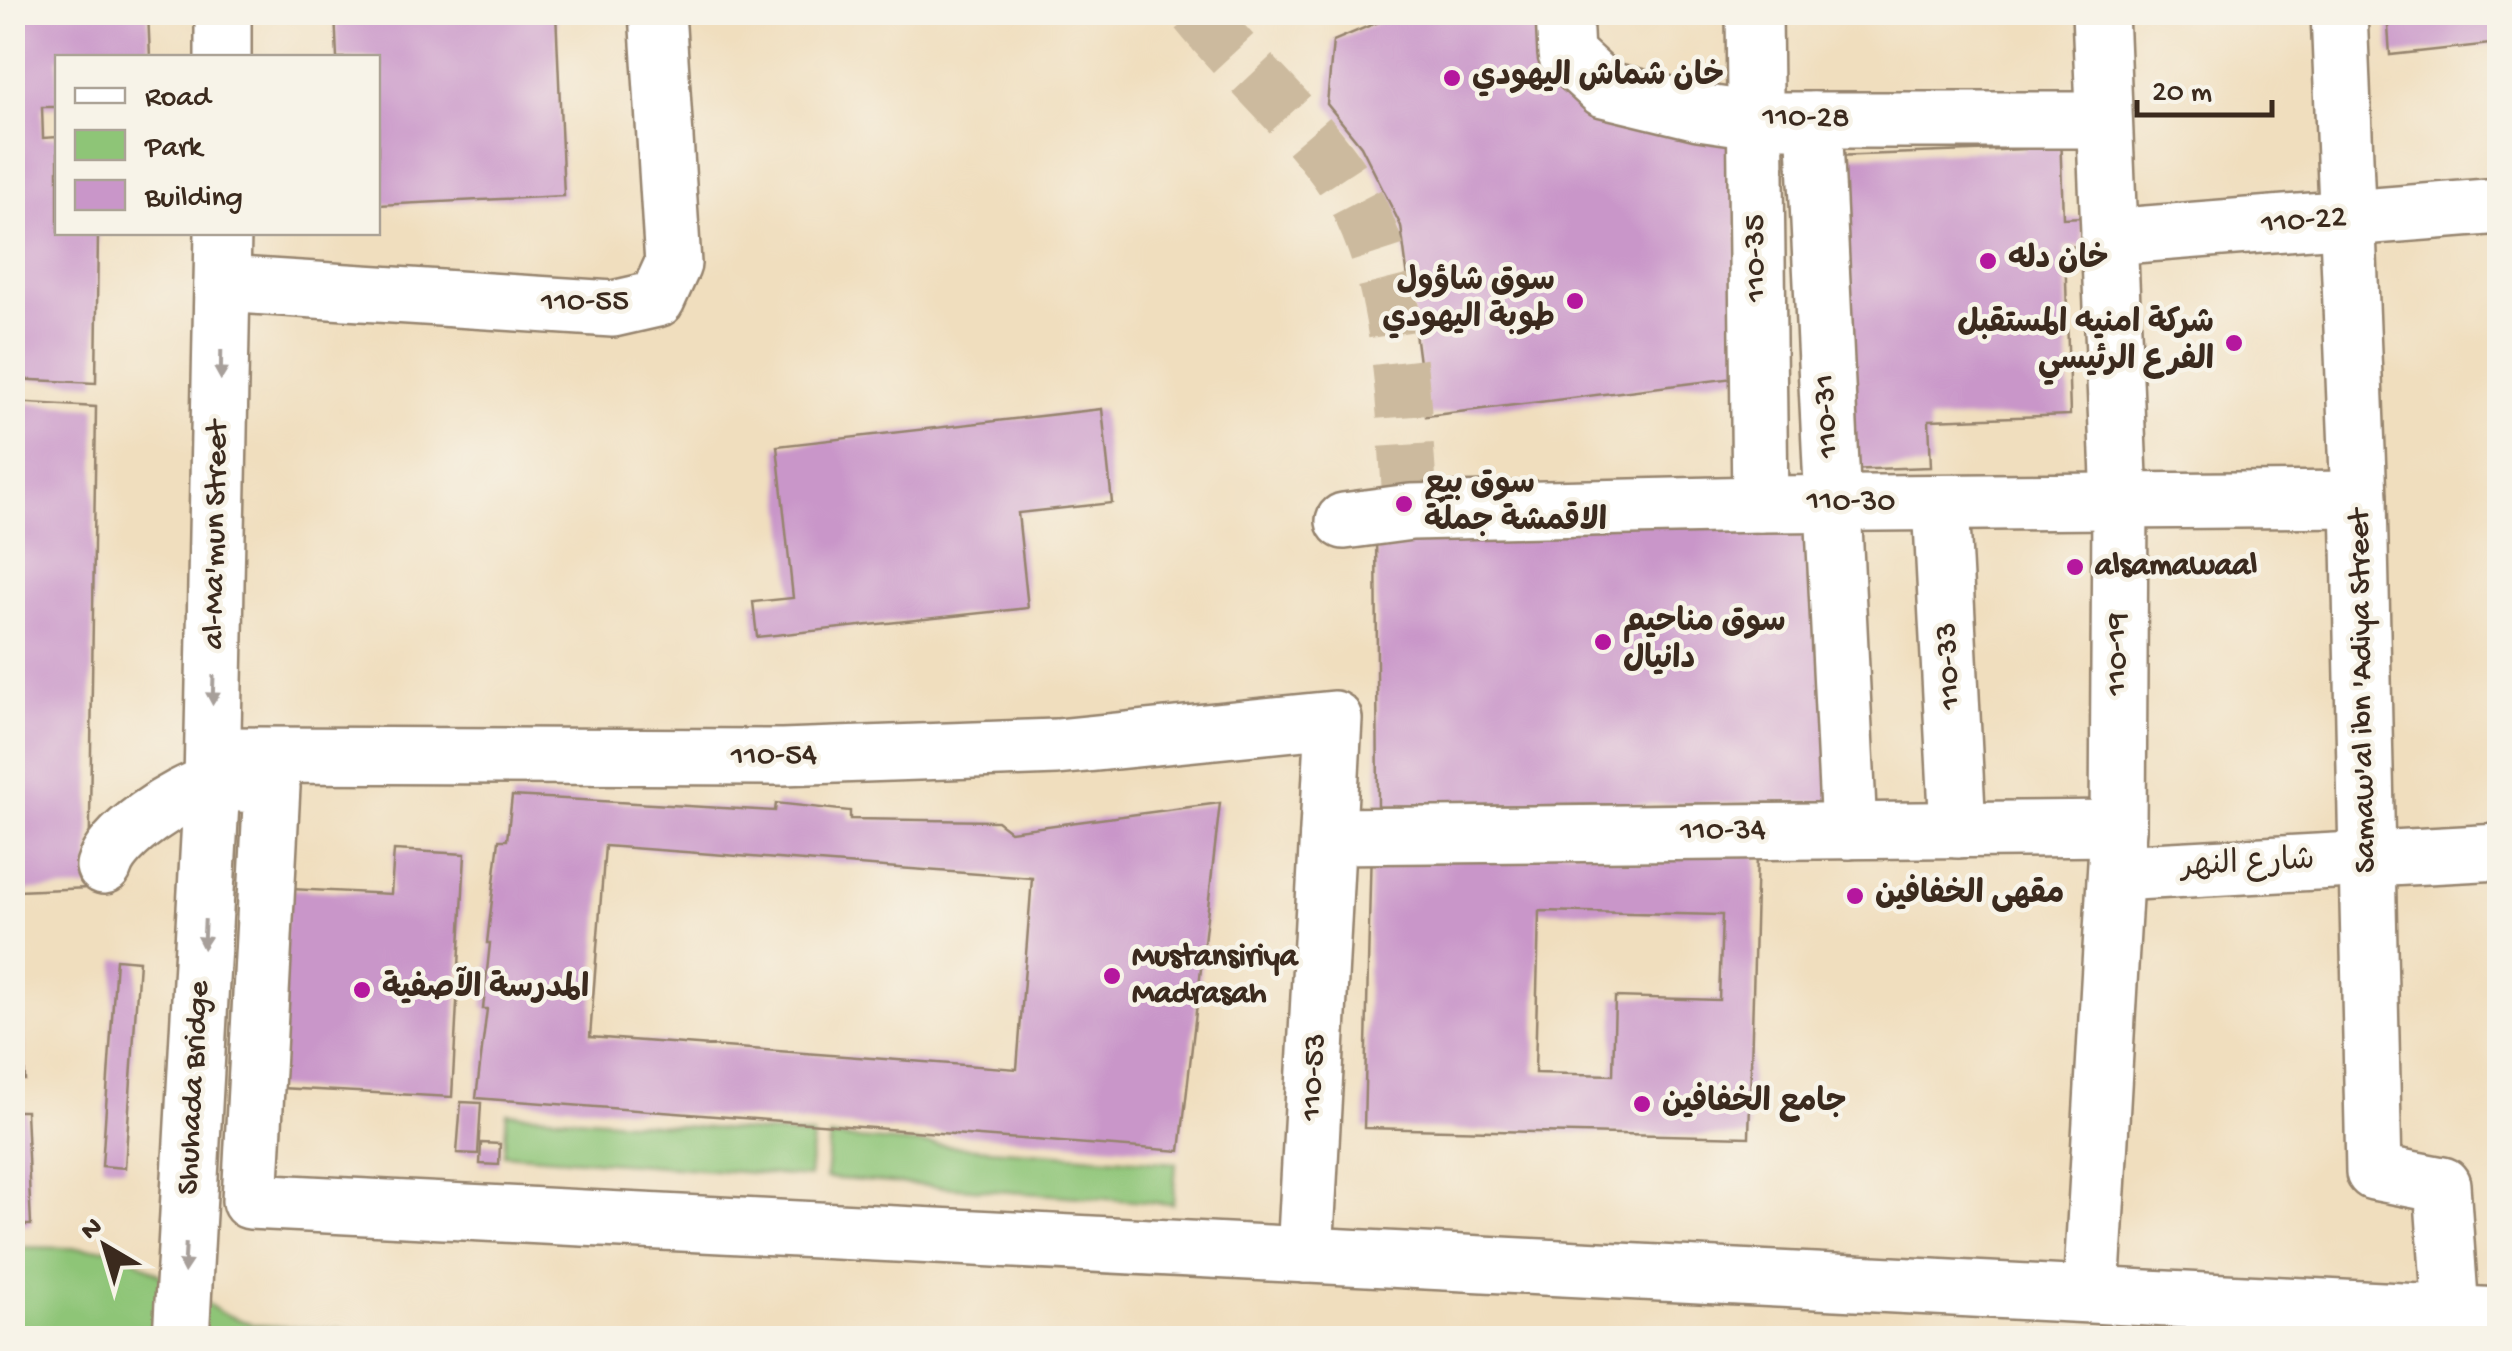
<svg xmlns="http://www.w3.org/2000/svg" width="2512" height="1351" font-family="'Gochi Hand','Playpen Sans Arabic',sans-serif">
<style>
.green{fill:#8ec577;stroke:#64784a;stroke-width:2.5}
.building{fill:#c996c9;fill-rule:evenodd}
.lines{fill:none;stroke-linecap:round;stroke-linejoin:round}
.minor-tunnel{stroke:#ccba9e;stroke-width:55;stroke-dasharray:55 28;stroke-linecap:butt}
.minor-casing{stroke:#96846e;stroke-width:60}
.major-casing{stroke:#96846e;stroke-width:60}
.minor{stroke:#fff;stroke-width:55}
.major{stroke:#fff;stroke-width:55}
.oneway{fill:#a79f9a}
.poi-dot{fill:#b5179e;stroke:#f7f3e8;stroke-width:4}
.labels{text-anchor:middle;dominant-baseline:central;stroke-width:9;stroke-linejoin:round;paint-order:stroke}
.poi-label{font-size:32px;font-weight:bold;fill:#3b2a1e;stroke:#f7f3e8;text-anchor:start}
.street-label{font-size:32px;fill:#3b2a1e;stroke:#f7f3e8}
</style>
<rect width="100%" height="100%" fill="#f7f3e8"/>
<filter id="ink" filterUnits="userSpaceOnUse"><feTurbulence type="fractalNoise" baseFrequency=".01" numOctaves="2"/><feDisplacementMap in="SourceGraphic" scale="20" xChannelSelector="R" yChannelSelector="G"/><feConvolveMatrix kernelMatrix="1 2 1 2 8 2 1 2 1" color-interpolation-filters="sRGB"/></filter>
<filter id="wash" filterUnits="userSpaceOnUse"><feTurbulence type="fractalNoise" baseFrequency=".0048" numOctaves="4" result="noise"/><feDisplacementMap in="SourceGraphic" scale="40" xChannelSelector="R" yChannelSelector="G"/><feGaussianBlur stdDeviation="2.25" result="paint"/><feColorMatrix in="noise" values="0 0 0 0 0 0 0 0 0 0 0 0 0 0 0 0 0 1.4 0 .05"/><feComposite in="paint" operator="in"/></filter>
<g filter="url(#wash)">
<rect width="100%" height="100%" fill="#f0debe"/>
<g class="green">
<path d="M507,1113L813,1136L809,1177L504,1154Z"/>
<path d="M830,1137L1176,1163L1173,1204L826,1178Z"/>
<path d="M13,1247L118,1249L222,1313L254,1325L508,1338H13Z"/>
</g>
<g id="blocks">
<g class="building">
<path d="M12,12H148L150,58H58V107H42L43,138L58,137V232H98L96,383L12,379Z"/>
<path d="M335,12H556L564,196L378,205V58H337Z"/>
<path d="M1402,12H1552L1555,59L1736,128L1742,377L1426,416L1401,226L1361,146L1327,104L1333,41Z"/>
<path d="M2387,12H2500V43L2390,55Z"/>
<path d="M2060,133L2063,218L2082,217L2083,246L2065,247L2070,415L1929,420L1931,467L1844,470L1833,156L2025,149L2024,135Z"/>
<path d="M12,402L96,407L89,888L17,891V909L12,910Z"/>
<path d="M1102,409L1112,503L1018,513L1028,608L757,637L753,602L793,598L777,446Z"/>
<path d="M1829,517L1831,802L1378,807L1376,523Z"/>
<path d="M512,796L775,811L776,803L850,811V819L997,821L1010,831L1220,803L1180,1151L476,1098L487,1009H483L490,943H487L499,840H507ZM605,846L1032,878L1017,1069L590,1037Z"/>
<path d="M1371,845L1757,854L1749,1137L1364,1128ZM1539,911L1722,915L1719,1000L1615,997L1613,1075L1535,1073Z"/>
<path d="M394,850L465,854L452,1097L261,1087L291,889L391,894Z"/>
<path d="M12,931H18L25,1080H12Z"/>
<path d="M116,959L139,961L125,1168L102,1166Z"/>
<path d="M461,1102L481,1103L478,1154L457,1153Z"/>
<path d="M12,1111H26L31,1225H12Z"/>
<path d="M481,1143L500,1144L499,1165L480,1164Z"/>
</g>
</g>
</g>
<g filter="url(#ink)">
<use href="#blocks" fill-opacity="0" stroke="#96846e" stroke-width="2.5"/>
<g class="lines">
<path class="minor-tunnel" d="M1197,12C1239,64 1289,108 1329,160C1405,256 1401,396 1411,512"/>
<defs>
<g id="minor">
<path d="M1564,12L1566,54L1604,89L1699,112L1755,120H2104"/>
<path d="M1754,12L1760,504"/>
<path d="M2339,12L2359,499L2374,1172L2442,1185L2451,1313"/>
<path d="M1814,120L1849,831"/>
<path d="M2109,237L2500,206"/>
<path d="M222,284L613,309L657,299L673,264L657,12"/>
<path d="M1941,503L1958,830"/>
<path d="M1344,521L1411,512L1760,504L2359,499"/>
<path d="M220,755L782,757L1057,747L1334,719L1305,1255"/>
<path d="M1328,836L2118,828"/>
<path d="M104,866C113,835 178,794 209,785C227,780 253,786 272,787L250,1201L2500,1316"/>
<path d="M2116,873L2500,852"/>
<path d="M2091,1294L2118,828L2120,502L2100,12"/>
</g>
<g id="major">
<path d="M223,12V58"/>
<path d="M181,1338L212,784L223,232"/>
</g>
</defs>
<use href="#minor" class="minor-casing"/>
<use href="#major" class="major-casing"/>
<use href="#minor" class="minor"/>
<use href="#major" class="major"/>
</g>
<defs><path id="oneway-solid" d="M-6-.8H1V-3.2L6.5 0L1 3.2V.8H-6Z" transform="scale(2.5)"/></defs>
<g class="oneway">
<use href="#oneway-solid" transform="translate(221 365) rotate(91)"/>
<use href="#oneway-solid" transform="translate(213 690) rotate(92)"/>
<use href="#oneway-solid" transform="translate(204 934) rotate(93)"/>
<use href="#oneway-solid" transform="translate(185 1258) rotate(93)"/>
</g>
</g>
<g class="poi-dot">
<circle cx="1452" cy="78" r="10"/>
<circle cx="1988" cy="261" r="10"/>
<circle cx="1575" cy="301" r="10"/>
<circle cx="2234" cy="343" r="10"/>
<circle cx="1404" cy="504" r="10"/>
<circle cx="2075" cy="567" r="10"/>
<circle cx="1603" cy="642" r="10"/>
<circle cx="1855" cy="896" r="10"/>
<circle cx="1112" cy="976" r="10"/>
<circle cx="362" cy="990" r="10"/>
<circle cx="1642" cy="1104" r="10"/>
</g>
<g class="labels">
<g class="poi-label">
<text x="1472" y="78">خان شماش اليهودي</text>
<text x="2008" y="261">خان دله</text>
<text x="1555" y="283" text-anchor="end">سوق شاؤول<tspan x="1555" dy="37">طوبة اليهودي</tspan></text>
<text x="2214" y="325" text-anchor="end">شركة امنيه المستقبل<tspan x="2214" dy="37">الفرع الرئيسي</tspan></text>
<text x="1424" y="486">سوق بيع<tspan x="1424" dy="37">الاقمشة جملة</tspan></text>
<text x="2095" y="567">alsamawaal</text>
<text x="1623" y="624">سوق مناحيم<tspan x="1623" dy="37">دانيال</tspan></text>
<text x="1875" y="896">مقهى الخفافين</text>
<text x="1132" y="958">Mustansiriya<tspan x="1132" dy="37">Madrasah</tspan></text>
<text x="382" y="990">المدرسة الآصفية</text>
<text x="1662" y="1104">جامع الخفافين</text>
</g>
<g class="street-label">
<text transform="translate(1806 119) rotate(1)">110-28</text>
<text transform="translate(2304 222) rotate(-5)">110-22</text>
<text transform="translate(1757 258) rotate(-91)">110-35</text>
<text transform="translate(585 303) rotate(-1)">110-55</text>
<text transform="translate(1828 416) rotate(-93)">110-31</text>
<text x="1851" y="503">110-30</text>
<text transform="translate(217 535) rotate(-89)">al-Ma'mun Street</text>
<text transform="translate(2119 654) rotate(-90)">110-19</text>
<text transform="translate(1950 666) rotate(-93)">110-33</text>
<text transform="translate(2364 691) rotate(-91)">Samaw'al ibn 'Adiya Street</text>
<text transform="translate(774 757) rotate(-1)">110-54</text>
<text transform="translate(1723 832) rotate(-1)">110-34</text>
<text transform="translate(2248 865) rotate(-3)">شارع النهر</text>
<text transform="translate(1315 1077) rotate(-87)">110-53</text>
<text transform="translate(195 1088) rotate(-87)">Shuhada Bridge</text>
</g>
</g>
<rect width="2512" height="1351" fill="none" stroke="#f7f3e8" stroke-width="50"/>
<rect x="55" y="55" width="325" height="180" fill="#f7f3e8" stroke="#aca397" stroke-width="2.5"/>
<rect x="75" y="88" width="50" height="15" fill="#ffffff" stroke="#aca397" stroke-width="2.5"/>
<text x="145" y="105" font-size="30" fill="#3b2a1e">Road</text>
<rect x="75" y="130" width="50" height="30" fill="#8ec577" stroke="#aca397" stroke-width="2.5"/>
<text x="145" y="155" font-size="30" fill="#3b2a1e">Park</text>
<rect x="75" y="180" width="50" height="30" fill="#c996c9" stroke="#aca397" stroke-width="2.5"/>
<text x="145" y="205" font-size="30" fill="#3b2a1e">Building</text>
<g transform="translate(105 1246) rotate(322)" stroke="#f7f3e8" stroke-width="8" paint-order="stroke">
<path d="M0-8L18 38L0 25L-18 38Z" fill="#3b2a1e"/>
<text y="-15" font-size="28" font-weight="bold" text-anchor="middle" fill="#3b2a1e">N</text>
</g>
<path d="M2137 100v15h135v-15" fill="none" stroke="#3b2a1e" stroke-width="5"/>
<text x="2152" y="100" font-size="30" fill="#3b2a1e" stroke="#f7f3e8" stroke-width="8" paint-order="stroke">20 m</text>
</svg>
